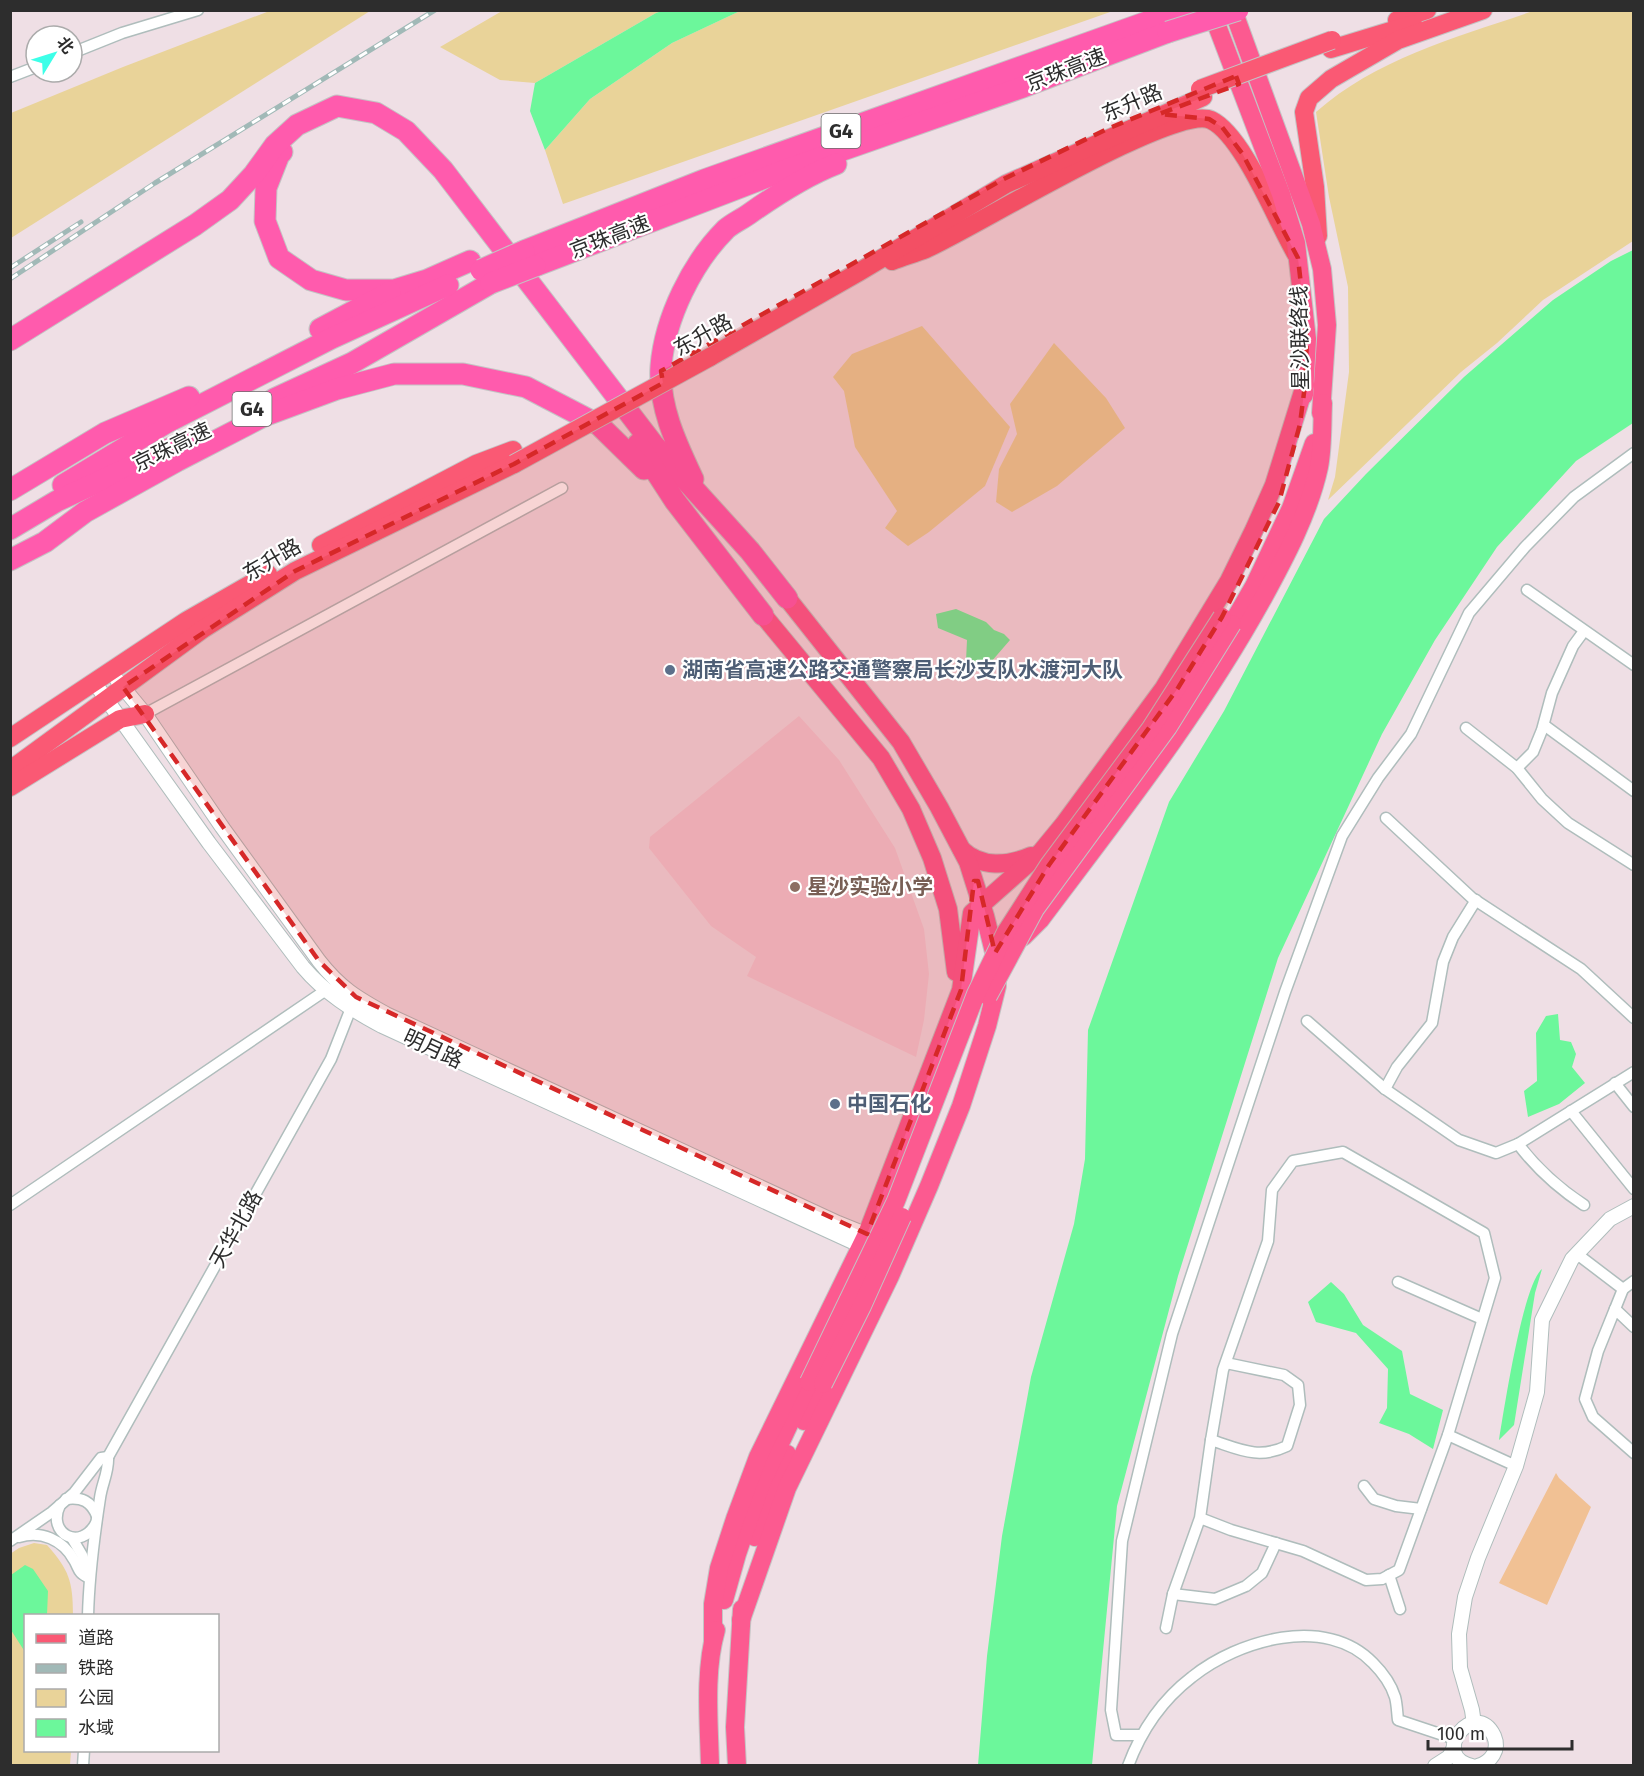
<svg xmlns="http://www.w3.org/2000/svg" width="1644" height="1776" font-family="'Fira Sans','Noto Sans SC',sans-serif">
<style>
.education{fill:#f2ced7}
.green{fill:#e9d399}
.pitch{fill:#f1c194}
.water{fill:#6cf79b}
.lines{fill:none;stroke-linecap:round;stroke-linejoin:round}
.minor-casing{stroke:#afbdbc;stroke-width:13}
.tertiary-casing{stroke:#afbdbc;stroke-width:16}
.primary-casing{stroke:#c4c4c4;stroke-width:20}
.trunk-casing{stroke:#c4c4c4;stroke-width:20}
.motorway-casing{stroke:#c4c4c4;stroke-width:23}
.minor{stroke:#fff;stroke-width:10}
.tertiary{stroke:#fff;stroke-width:14}
.primary{stroke:#fa5974;stroke-width:18}
.trunk{stroke:#fc5a90;stroke-width:18}
.motorway{stroke:#ff5bad;stroke-width:21}
.rail-casing{stroke:#a1b9b7;stroke-width:5}
.rail{stroke:#fff;stroke-width:3;stroke-dasharray:9;stroke-linecap:butt}
.primary-bridge-casing{stroke:#c4c4c4;stroke-width:20;stroke-linecap:butt}
.trunk-bridge-casing{stroke:#c4c4c4;stroke-width:20;stroke-linecap:butt}
.motorway-bridge-casing{stroke:#c4c4c4;stroke-width:23;stroke-linecap:butt}
.primary-bridge{stroke:#fa5974;stroke-width:18}
.trunk-bridge{stroke:#fc5a90;stroke-width:18}
.motorway-bridge{stroke:#ff5bad;stroke-width:21}
.marked{fill:#d62828;fill-opacity:0.2;stroke:#d62828;stroke-width:4.5;stroke-dasharray:12 8;stroke-linejoin:round}
.service-dot{fill:#5c6f8a;stroke:#fff;stroke-width:2}
.education-dot{fill:#8d6e63;stroke:#fff;stroke-width:2}
.labels{text-anchor:middle;dominant-baseline:central;stroke-width:4.5;stroke-linejoin:round;paint-order:stroke}
.shield{fill:#fff;stroke:#6c6c6c;stroke-width:1.5}
.shield-label{font-size:20px;font-weight:bold;fill:#2d2d2d}
.street-label{font-size:21px;fill:#2d2d2d;stroke:#fff}
.service-label{font-size:21px;font-weight:bold;fill:#4e5e75;stroke:#fff;text-anchor:start}
.education-label{font-size:21px;font-weight:bold;fill:#785e54;stroke:#fff;text-anchor:start}
</style>
<rect width="100%" height="100%" fill="#efdfe5"/>
<path class="education" d="M799,716L839,760L895,848L924,929L929,974L924,1020L916,1057L747,976L756,957L711,926L649,848L650,837Z"/>
<g class="green">
<path d="M272,10L370,11L11,238V113L123,67Z"/>
<path d="M502,11H665L656,13L535,83L500,80L440,47Z"/>
<path d="M740,11H1113L563,204L545,150L590,99L672,43Z"/>
<path d="M1533,11H1633V241L1543,300L1497,343L1461,372L1328,500L1335,477L1349,372L1348,287L1329,197L1316,112C1377,58 1458,37 1533,11Z"/>
<path d="M922,326L1010,427L985,486L929,532L908,546L885,528L897,511L855,447L844,391L833,377L852,354Z"/>
<path d="M1054,343L1106,398L1125,428L1057,486L1012,512L996,502L999,469L1017,434L1010,404Z"/>
<path d="M34,1543L47,1545C69,1570 73,1581 73,1615L26,1616V1750L71,1751L70,1765H11L10,1554L19,1548Z"/>
</g>
<path class="pitch" d="M1556,1473L1559,1478L1591,1507L1547,1605L1499,1583Z"/>
<g class="water">
<path d="M665,10L740,11L672,43L590,99L545,150L530,111L535,83L656,13Z"/>
<path d="M1633,250V423L1576,461L1497,547L1435,640L1382,734L1278,958L1178,1276L1117,1506L1092,1765H978L987,1656L1002,1536L1031,1377L1074,1224L1085,1159L1088,1030L1169,802L1224,711L1324,519L1366,474L1464,377L1553,300L1611,261Z"/>
<path d="M956,609L986,622L994,630L1004,634L1010,640L991,662L976,671L966,661L967,640L938,628L936,614Z"/>
<path d="M1558,1014L1560,1040L1571,1042L1576,1054L1572,1067L1585,1083L1559,1104L1528,1117L1524,1091L1537,1081L1536,1033L1546,1016Z"/>
<path d="M1542,1269L1535,1293L1514,1425L1499,1440C1504,1410 1523,1284 1542,1269Z"/>
<path d="M1331,1282L1344,1294L1363,1325L1402,1351L1410,1394L1443,1410L1433,1449L1409,1434L1379,1423L1387,1408L1388,1369L1356,1333L1316,1322L1308,1302Z"/>
<path d="M25,1565L33,1569L48,1591L47,1615L26,1616L25,1652L11,1630V1575Z"/>
</g>
<g class="lines">
<defs>
<g id="minor">
<path d="M72,53L122,33L198,10"/>
<path d="M10,77L36,67"/>
<path d="M1527,590L1634,665"/>
<path d="M145,714L562,488"/>
<path d="M1544,725L1634,791"/>
<path d="M1466,728L1517,768L1542,799L1568,823L1634,865"/>
<path d="M1517,768L1533,752L1542,730L1552,693L1573,646L1584,631"/>
<path d="M1386,818L1472,898L1581,969L1634,1018"/>
<path d="M1307,1021L1385,1089L1459,1140L1496,1153L1518,1144L1634,1072"/>
<path d="M1615,1083L1634,1107"/>
<path d="M1385,1089L1397,1067L1432,1023L1443,962L1453,937L1476,900"/>
<path d="M1571,1111L1634,1189"/>
<path d="M1518,1144C1537,1169 1558,1188 1584,1205"/>
<path d="M10,1205L326,990L334,989"/>
<path d="M1577,1254L1623,1289L1615,1309"/>
<path d="M1398,1282L1482,1319"/>
<path d="M1623,1289L1634,1281"/>
<path d="M1634,1327L1615,1309L1598,1351L1585,1399L1593,1417L1634,1453"/>
<path d="M1448,1435L1516,1466"/>
<path d="M1211,1440C1239,1449 1258,1460 1287,1446L1300,1405L1298,1385L1284,1375L1226,1363"/>
<path d="M108,1457L331,1059L353,1003"/>
<path d="M1364,1486L1374,1499L1396,1506L1421,1509"/>
<path d="M66,1499C82,1497 91,1501 97,1516"/>
<path d="M60,1505C46,1534 81,1552 96,1523"/>
<path d="M19,1537C41,1530 63,1540 74,1560C80,1570 77,1572 89,1578"/>
<path d="M72,1538L82,1555L88,1575"/>
<path d="M10,1541L52,1512L74,1493L101,1458L108,1457"/>
<path d="M1389,1575L1400,1609"/>
<path d="M1173,1594L1215,1599L1246,1586L1262,1573L1276,1543"/>
<path d="M88,1616C89,1576 94,1537 100,1498C102,1483 109,1472 108,1457"/>
<path d="M1166,1628L1173,1594L1200,1518L1211,1440L1223,1370L1268,1241L1272,1190L1293,1161L1343,1152L1484,1233L1495,1278L1448,1435L1399,1570L1382,1579L1366,1580L1303,1551L1231,1530L1200,1518"/>
<path d="M1141,1735H1116L1111,1710L1122,1541L1172,1334L1285,992L1342,836L1378,778L1411,734L1469,613L1525,547L1574,497L1634,453"/>
<path d="M83,1766L84,1750"/>
<path d="M1128,1766C1141,1731 1162,1700 1192,1677C1238,1640 1326,1614 1373,1663C1382,1672 1391,1684 1395,1697C1397,1704 1397,1712 1398,1720L1455,1739"/>
</g>
<g id="tertiary">
<path d="M117,680L145,714L222,827L319,961C340,988 357,998 386,1014L838,1223L875,1238"/>
<path d="M94,682L209,843L303,967C325,993 352,1010 382,1026L868,1249"/>
<path d="M1474,1724L1472,1710L1460,1668L1459,1634L1465,1597L1478,1558L1516,1466L1537,1392L1542,1320L1572,1259L1610,1219L1634,1206"/>
<path d="M1435,1766L1449,1757L1454,1748"/>
<path d="M1472,1766C1428,1756 1475,1697 1494,1736C1500,1750 1491,1762 1478,1766"/>
</g>
<g id="primary">
<path d="M1397,20L1427,10"/>
<path d="M1331,49L1413,24"/>
<path d="M1318,236L1315,187L1304,112L1309,98L1331,79L1398,40L1483,10"/>
<path d="M892,261C903,257 915,253 926,249C972,229 1175,103 1211,120C1243,135 1277,222 1296,254"/>
<path d="M710,357L859,272L1006,184L1203,97"/>
<path d="M321,545L476,464L513,450"/>
<path d="M10,738L186,621L268,574"/>
<path d="M10,770L203,629L295,571L514,464"/>
<path d="M10,787L120,719L145,714"/>
</g>
<g id="trunk">
<path d="M1211,10L1281,194L1296,243L1307,339L1304,395"/>
<path d="M1233,10L1311,224L1322,269L1327,325L1321,413"/>
<path d="M763,615L881,758L911,809L932,858L948,909L956,972"/>
<path d="M1232,624L1254,586L1291,508L1314,443"/>
<path d="M962,850C981,868 1008,866 1031,856"/>
<path d="M1023,937L1040,920C1118,816 1199,714 1262,600C1285,558 1309,513 1319,467C1323,447 1322,424 1323,403"/>
<path d="M804,1421L823,1384"/>
<path d="M755,1537L787,1454"/>
<path d="M724,1600L737,1554L761,1484L809,1382"/>
<path d="M741,1620L787,1488L890,1276L929,1186L961,1106L987,1026L997,986V964L985,916L968,862L939,807L901,742L787,598"/>
<path d="M713,1641V1604L719,1568L735,1519L758,1457L867,1234L961,990L972,913L1041,852L1064,824L1164,688L1229,581L1254,530L1274,485L1305,385"/>
<path d="M710,1766C709,1722 704,1671 716,1630"/>
<path d="M737,1766L735,1727L742,1609"/>
</g>
<g id="motorway">
<path d="M282,152L279,155L266,188L265,221L279,258L311,280L346,290H394L427,280L470,261"/>
<path d="M524,251L704,180L1161,17L1184,10"/>
<path d="M535,266L780,172L1023,87L1168,32"/>
<path d="M320,329L390,292"/>
<path d="M10,340L195,225L230,200L254,174L275,145L297,125L337,106L376,113L406,131L443,170L653,444L750,551L787,598"/>
<path d="M274,399L352,363L491,283"/>
<path d="M638,444L675,501L763,615"/>
<path d="M693,479C677,445 658,406 661,366C665,318 692,263 726,229C733,223 742,219 749,214C776,195 805,176 836,164"/>
<path d="M63,485L166,423L332,338L448,285"/>
<path d="M10,490L105,433L189,397"/>
<path d="M10,529L57,501L184,442"/>
<path d="M10,560L45,542L85,512L177,461L264,416L337,389L394,374H463L526,387L599,425L644,469"/>
</g>
</defs>
<use href="#minor" class="minor-casing"/>
<use href="#tertiary" class="tertiary-casing"/>
<use href="#primary" class="primary-casing"/>
<use href="#trunk" class="trunk-casing"/>
<use href="#motorway" class="motorway-casing"/>
<use href="#minor" class="minor"/>
<use href="#tertiary" class="tertiary"/>
<use href="#primary" class="primary"/>
<use href="#trunk" class="trunk"/>
<use href="#motorway" class="motorway"/>
<defs>
<g id="rail">
<path d="M10,268L81,222"/>
<path d="M10,279L155,183L435,10"/>
</g>
</defs>
<use href="#rail" class="rail-casing"/>
<use href="#rail" class="rail"/>
<defs>
<g id="primary-bridge">
<path d="M1200,89L1332,40"/>
<path d="M514,464L710,357"/>
</g>
<g id="trunk-bridge">
<path d="M988,996L1035,909L1168,727L1232,624"/>
<path d="M809,1382L896,1201L976,994L1006,932L1049,865L1151,728L1222,617"/>
<path d="M823,1384L862,1306L902,1217"/>
</g>
<g id="motorway-bridge">
<path d="M1168,32L1238,10"/>
<path d="M481,270L524,251"/>
<path d="M491,283L535,266"/>
</g>
</defs>
<use href="#primary-bridge" class="primary-bridge-casing"/>
<use href="#trunk-bridge" class="trunk-bridge-casing"/>
<use href="#motorway-bridge" class="motorway-bridge-casing"/>
<use href="#primary-bridge" class="primary-bridge"/>
<use href="#trunk-bridge" class="trunk-bridge"/>
<use href="#motorway-bridge" class="motorway-bridge"/>
</g>
<path class="marked" d="M1236,76L1239,84L1159,114L1209,119L1222,127L1242,153L1298,258L1307,339L1305,385L1300,424L1279,502L1222,617L1178,688L1049,865L995,953L978,881H974L961,990L867,1234L356,997L319,961L123,687L295,571L514,464L663,383L661,371L1002,180L1107,129Z"/>
<g class="service-dot">
<circle cx="670" cy="670" r="6"/>
<circle cx="835" cy="1104" r="6"/>
</g>
<circle class="education-dot" cx="795" cy="887" r="6"/>
<g class="labels">
<g class="shield">
<rect x="821.5" y="114" width="39" height="34" rx="4.5"/>
<rect x="232.5" y="392" width="39" height="34" rx="4.5"/>
</g>
<g class="shield-label">
<text x="841" y="131">G4</text>
<text x="252" y="409">G4</text>
</g>
<g class="street-label">
<text transform="translate(1066 70) rotate(-21)">京珠高速</text>
<text transform="translate(1132 103) rotate(-23)">东升路</text>
<text transform="translate(610 237) rotate(-21)">京珠高速</text>
<text transform="translate(703 335) rotate(-29)">东升路</text>
<text transform="translate(1300 338) rotate(-91)">星沙联络线</text>
<text transform="translate(172 447) rotate(-26)">京珠高速</text>
<text transform="translate(272 560) rotate(-30)">东升路</text>
<text transform="translate(433 1049) rotate(25)">明月路</text>
<text transform="translate(236 1229) rotate(-61)">天华北路</text>
</g>
<g class="service-label">
<text x="682" y="670">湖南省高速公路交通警察局长沙支队水渡河大队</text>
<text x="847" y="1104">中国石化</text>
</g>
<g class="education-label">
<text x="807" y="887">星沙实验小学</text>
</g>
</g>
<rect width="1644" height="1776" fill="none" stroke="#2d2d2d" stroke-width="24"/>
<rect x="24" y="1614" width="195" height="138" fill="#ffffff" stroke="#ababab" stroke-width="1.5"/>
<rect x="36" y="1634" width="30" height="9" fill="#fa5974" stroke="#ababab" stroke-width="1.5"/>
<text x="78" y="1644" font-size="18" fill="#2d2d2d">道路</text>
<rect x="36" y="1664" width="30" height="9" fill="#a1b9b7" stroke="#ababab" stroke-width="1.5"/>
<text x="78" y="1674" font-size="18" fill="#2d2d2d">铁路</text>
<rect x="36" y="1689" width="30" height="18" fill="#e9d399" stroke="#ababab" stroke-width="1.5"/>
<text x="78" y="1704" font-size="18" fill="#2d2d2d">公园</text>
<rect x="36" y="1719" width="30" height="18" fill="#6cf79b" stroke="#ababab" stroke-width="1.5"/>
<text x="78" y="1734" font-size="18" fill="#2d2d2d">水域</text>
<g transform="translate(54 54) rotate(52)"><circle r="28" fill="#ffffff" stroke="#ababab" stroke-width="1.5"/>
<path d="M0-4.5L10 22L0 15L-10 22Z" fill="#3dffe8"/>
<text y="-9" font-size="16" font-weight="bold" text-anchor="middle" fill="#2d2d2d">北</text>
</g>
<path d="M1428 1740v9h144v-9" fill="none" stroke="#2d2d2d" stroke-width="3"/>
<text x="1437" y="1740" font-size="18" fill="#2d2d2d" stroke="#ffffff" stroke-width="4.5" paint-order="stroke">100 m</text>
</svg>
